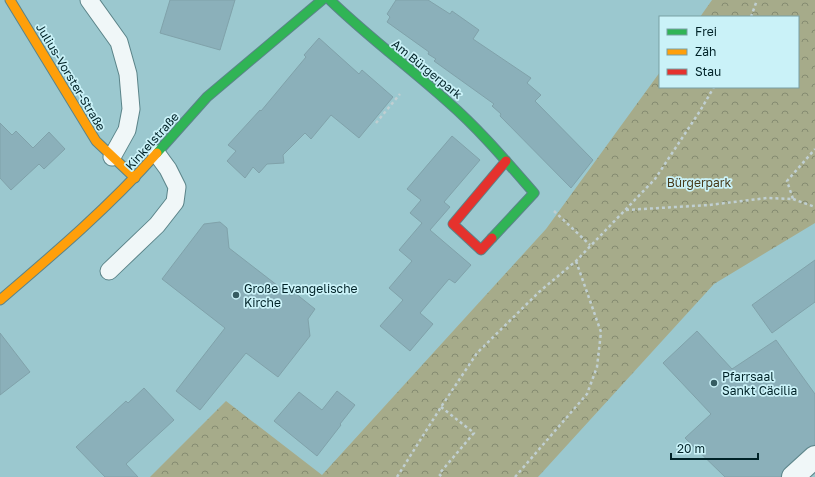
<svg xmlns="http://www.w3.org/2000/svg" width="815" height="477" font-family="'Golos Text',sans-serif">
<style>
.park{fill:url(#park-crowns)}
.building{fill:#8bb0ba;stroke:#80a2aa}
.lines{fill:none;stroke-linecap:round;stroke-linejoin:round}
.lane-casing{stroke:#5b8489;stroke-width:19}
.street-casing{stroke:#5b8489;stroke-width:24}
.fast-casing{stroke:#5b8489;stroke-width:11}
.slow-casing{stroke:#5b8489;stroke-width:11}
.jam-casing{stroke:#5b8489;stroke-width:11}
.path{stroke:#c0cfd2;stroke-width:2.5;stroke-dasharray:3 3;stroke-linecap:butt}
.lane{stroke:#f0f7f8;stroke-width:17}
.street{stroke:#f0f7f8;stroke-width:22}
.fast{stroke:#30b455;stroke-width:9}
.slow{stroke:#ff9f0a;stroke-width:9}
.jam{stroke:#e5322d;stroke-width:9}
.poi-dot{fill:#365c62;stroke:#caf2f8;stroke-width:1.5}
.labels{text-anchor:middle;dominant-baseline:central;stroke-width:3.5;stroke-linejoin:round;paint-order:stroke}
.street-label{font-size:12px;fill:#002227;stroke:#caf2f8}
.park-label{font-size:12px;fill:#483b1b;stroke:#caf2f8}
.poi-label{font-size:12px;fill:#002227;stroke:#caf2f8;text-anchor:start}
</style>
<defs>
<pattern id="park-crowns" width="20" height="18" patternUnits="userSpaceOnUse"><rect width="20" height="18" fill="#a6ab8a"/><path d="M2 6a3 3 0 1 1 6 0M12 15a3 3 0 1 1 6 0" fill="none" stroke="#858b71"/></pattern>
</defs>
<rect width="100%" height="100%" fill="#9bc8cf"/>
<path class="park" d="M712,0H815V223L714,284L538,477H150L226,401L322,475L546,229L660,72V87H798V17H700Z"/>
<g class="building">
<path d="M170,0H235L220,50L160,33Z"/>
<path d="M396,0H428L450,14L452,11L479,30L473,39L531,78L527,83L541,95L535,101L593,160L571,188L500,116L501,114L492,106L494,104L434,61L436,59L428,54L429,52L387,22L390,17L387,14Z"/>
<path d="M319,38L359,74L362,70L393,97L359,138L331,115L311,139L305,133L283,155L284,163L267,164L259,173L253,167L245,178L227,161L236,151L228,145L260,110L261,111L306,57L304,55Z"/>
<path d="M0,123L12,135L16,131L33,148L49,132L65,149L44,169L39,164L11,190L0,178Z"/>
<path d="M452,136L480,160L444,202L450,207L430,230L471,265L455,283L449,279L420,313L433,324L410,351L380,326L403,300L389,288L412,261L399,250L422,223L410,213L421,200L407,189Z"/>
<path d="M220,222L227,228L229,248L291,296L295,293L315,309L308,319L310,336L278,377L246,353L200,410L176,391L225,328L162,279L204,224Z"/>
<path d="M815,260V302L772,333L752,305Z"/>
<path d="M697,331L732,369L776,340L815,394V445L807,448L785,468L781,477H725L685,438L711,414L663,363Z"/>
<path d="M0,333L30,372L0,395Z"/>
<path d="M144,388L174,420L126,464L138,477H105L76,447L126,401L128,403Z"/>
<path d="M337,391L355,405L340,424L341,425L317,456L274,421L299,392L322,410Z"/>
</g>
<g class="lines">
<defs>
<g id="lane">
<path d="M89,0L119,42L128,74L131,109L127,130L112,157"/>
<path d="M109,271L157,225L175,202L177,187L168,169L157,154"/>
</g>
<path id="street" d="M793,477L815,457"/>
<g id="fast">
<path d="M330,0C367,36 409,67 448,102C480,130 506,161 534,193L492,238"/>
<path d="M157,153L207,97L322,0"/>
</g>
<g id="slow">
<path d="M10,0L96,141L135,178"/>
<path d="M0,300C55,253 109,207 157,153"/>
</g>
<path id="jam" d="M492,238L481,250L453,224L506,161"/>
</defs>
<use href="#lane" class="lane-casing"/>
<use href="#street" class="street-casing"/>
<use href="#fast" class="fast-casing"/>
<use href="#slow" class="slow-casing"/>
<use href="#jam" class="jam-casing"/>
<g class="path">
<path d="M751,17L757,0"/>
<path d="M376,123L400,94"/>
<path d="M793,199L815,207"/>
<path d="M626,210L709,205L767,198L793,199L787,181L815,149"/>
<path d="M554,211L590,245"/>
<path d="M441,407L474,433L439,474L442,477"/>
<path d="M397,477L441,407L477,353L539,292L576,261L655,179L700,111L714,87"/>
<path d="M515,477L587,394L597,367L601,332L576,261"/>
</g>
<use href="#lane" class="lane"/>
<use href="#street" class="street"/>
<use href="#fast" class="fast"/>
<use href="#slow" class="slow"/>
<use href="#jam" class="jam"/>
</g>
<g class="poi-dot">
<circle cx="236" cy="295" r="4"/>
<circle cx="714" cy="383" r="4"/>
</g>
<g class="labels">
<g class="street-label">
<text transform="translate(427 69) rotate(39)">Am Bürgerpark</text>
<text transform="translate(71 77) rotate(59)">Julius-Vorster-Straße</text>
<text transform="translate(152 141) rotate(-48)">Kinkelstraße</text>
</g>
<g class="park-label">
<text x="699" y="182">Bürgerpark</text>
</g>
<g class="poi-label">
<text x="244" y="288">Große Evangelische<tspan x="244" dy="14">Kirche</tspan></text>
<text x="722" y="376">Pfarrsaal<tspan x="722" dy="14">Sankt Cäcilia</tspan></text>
</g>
</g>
<rect x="659" y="16" width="140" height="72" fill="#caf2f8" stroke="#799fa4"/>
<rect x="667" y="29" width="20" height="6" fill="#30b455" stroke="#799fa4"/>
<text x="695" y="36" font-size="12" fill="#002227">Frei</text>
<rect x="667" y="49" width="20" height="6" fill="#ff9f0a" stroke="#799fa4"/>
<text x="695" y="56" font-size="12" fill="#002227">Zäh</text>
<rect x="667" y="69" width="20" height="6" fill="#e5322d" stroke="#799fa4"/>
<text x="695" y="76" font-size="12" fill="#002227">Stau</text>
<path d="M671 453v6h87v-6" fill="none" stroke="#002227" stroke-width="2"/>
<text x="677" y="453" font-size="12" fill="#002227" stroke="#caf2f8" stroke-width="3" paint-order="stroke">20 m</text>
</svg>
